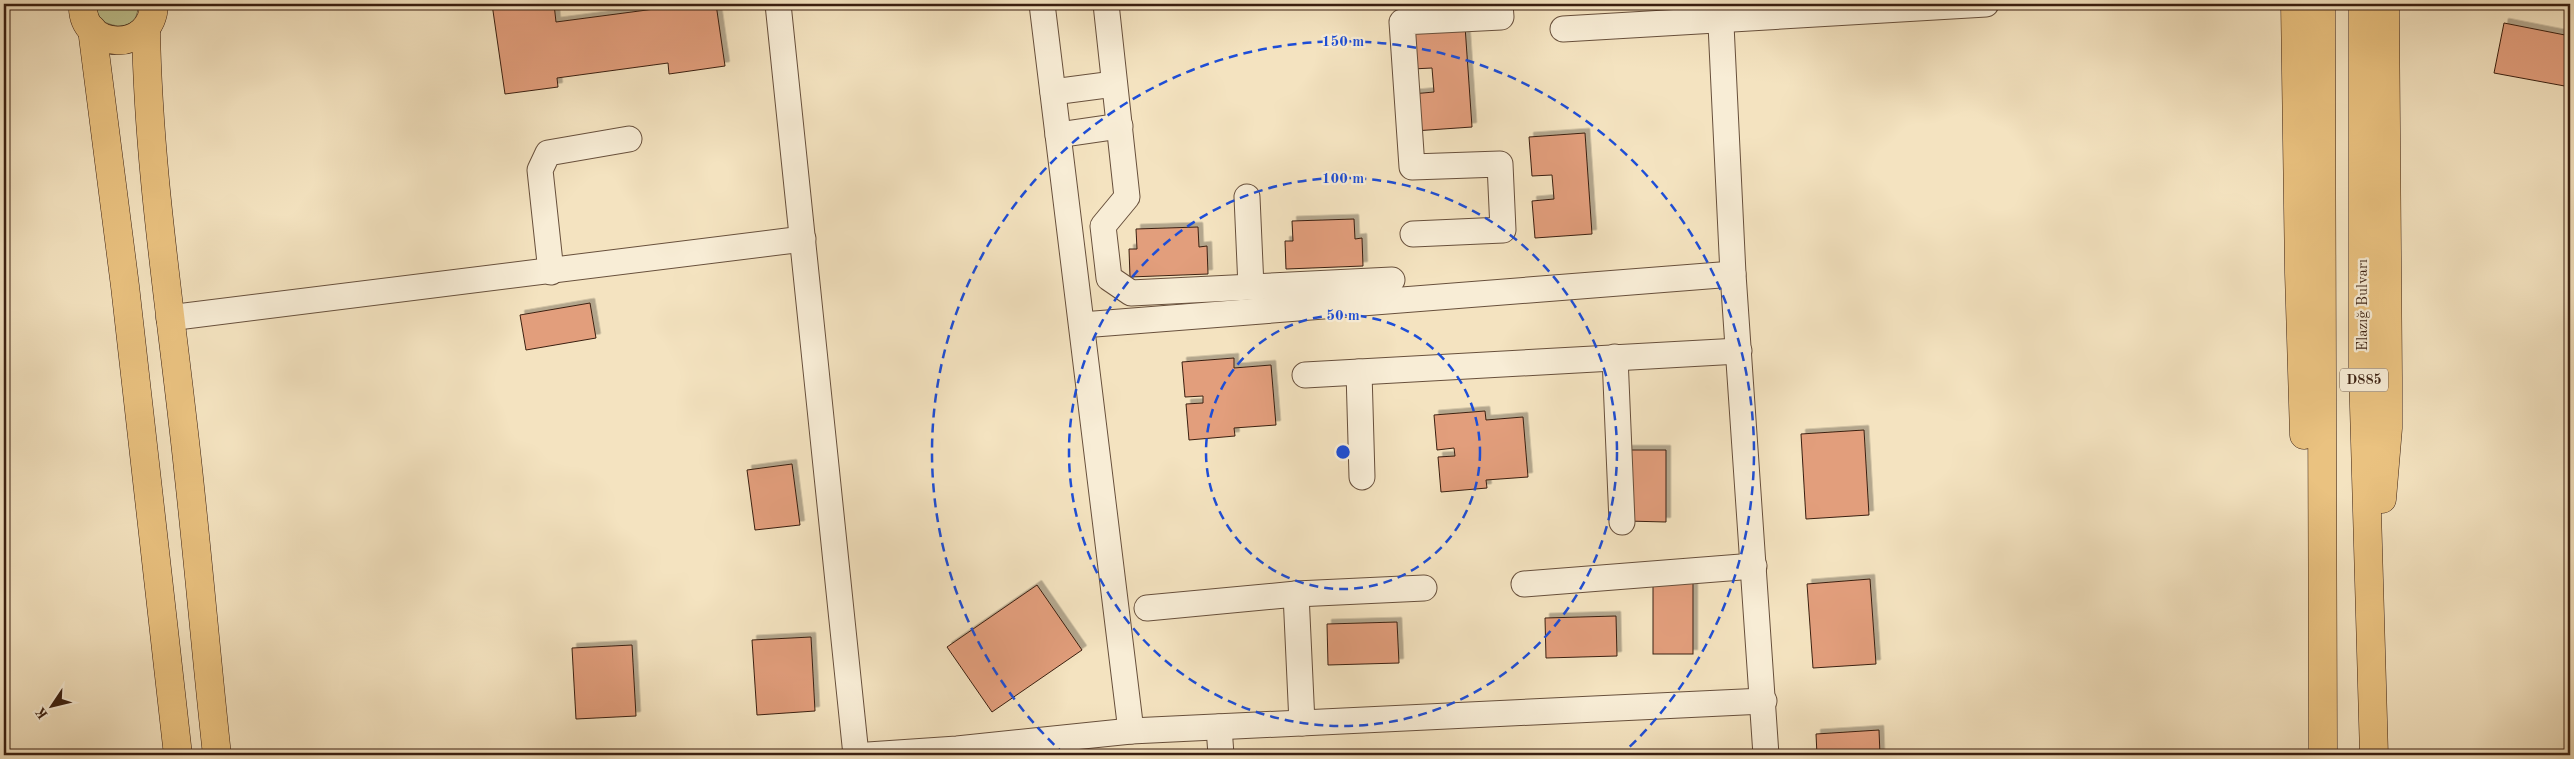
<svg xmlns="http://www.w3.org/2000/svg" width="2574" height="759" font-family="'Old Standard TT',serif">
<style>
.green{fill:#bfc390;stroke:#7c7150}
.building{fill:#e29e7c;stroke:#3a1f10;filter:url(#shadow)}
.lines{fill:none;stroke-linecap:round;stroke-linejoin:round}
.minor-casing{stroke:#68503c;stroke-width:27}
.major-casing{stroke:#3a1f10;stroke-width:29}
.highway-casing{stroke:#3a1f10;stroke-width:29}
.minor{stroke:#f8edd6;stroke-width:25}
.major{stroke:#eac280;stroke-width:28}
.highway{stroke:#eac280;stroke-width:28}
.ring{fill:none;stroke:#1d4ed8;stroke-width:2.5;stroke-dasharray:9 6}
.labels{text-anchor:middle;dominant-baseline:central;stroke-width:4.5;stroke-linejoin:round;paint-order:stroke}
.shield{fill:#f8edd6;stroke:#735d4b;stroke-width:1}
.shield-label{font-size:14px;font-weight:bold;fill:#3a1f10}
.street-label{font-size:15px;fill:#3a1f10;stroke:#f8edd6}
.centre{fill:#1d4ed8;stroke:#f8edd6;stroke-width:2.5}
.ring-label{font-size:15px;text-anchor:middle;font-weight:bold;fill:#1d4ed8;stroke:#f8edd6;stroke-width:4.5;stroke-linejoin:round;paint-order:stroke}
</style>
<defs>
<filter id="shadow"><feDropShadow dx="4.5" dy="-4.5" stdDeviation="0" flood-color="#0004"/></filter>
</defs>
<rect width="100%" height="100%" fill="#f4e3c0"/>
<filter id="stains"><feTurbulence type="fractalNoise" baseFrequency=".004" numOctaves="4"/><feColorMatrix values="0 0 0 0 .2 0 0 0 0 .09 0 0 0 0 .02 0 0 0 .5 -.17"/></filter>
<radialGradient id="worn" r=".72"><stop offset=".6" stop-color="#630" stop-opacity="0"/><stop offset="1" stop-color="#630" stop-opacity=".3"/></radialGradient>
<path class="green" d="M95,4H138C139,30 116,30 99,19Z"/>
<g class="building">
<path d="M492,4H554L556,22L662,8L661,4H716L725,66L669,74L668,63L557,78L558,87L505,94Z"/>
<path d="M2504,23L2570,36V87L2494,73Z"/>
<path d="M1465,26L1472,127L1414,131L1412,94L1434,92L1432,68L1412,69L1409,30Z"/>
<path d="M1585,133L1592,234L1535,238L1532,201L1554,199L1552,175L1532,176L1529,137Z"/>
<path d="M1354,219L1355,239L1362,238L1363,266L1286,269L1285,241H1293L1292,221Z"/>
<path d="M1198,227L1199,247L1207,246L1208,274L1130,277L1129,249H1137L1136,229Z"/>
<path d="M590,303L596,338L526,350L520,315Z"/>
<path d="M1234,358V368L1271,365L1276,425L1234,428L1235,436L1189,440L1186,404L1203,403V396L1185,397L1182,362Z"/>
<path d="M1485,411L1486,420L1523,417L1528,477L1486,480L1487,488L1441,492L1438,457L1455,456L1454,448L1437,450L1434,415Z"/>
<path d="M1864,430L1869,515L1806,519L1801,434Z"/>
<path d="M1626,450H1666V522L1626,521Z"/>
<path d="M792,464L800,525L755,530L747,470Z"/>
<path d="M1870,579L1876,664L1813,668L1807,584Z"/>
<rect x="1653" y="583" width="40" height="71"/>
<path d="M1037,585L1082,650L992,712L947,647Z"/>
<path d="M1616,616L1617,656L1546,658L1545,618Z"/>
<path d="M1397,622L1399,663L1328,665L1327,624Z"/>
<path d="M811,637L815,711L757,715L752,640Z"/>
<path d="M632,645L636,716L576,719L572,648Z"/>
<path d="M1879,730L1880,755H1817L1816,734Z"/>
</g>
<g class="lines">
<defs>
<g id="minor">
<path d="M778,4L856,755"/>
<path d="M1042,4L1131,731"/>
<path d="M1106,4L1127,197L1103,226L1109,278L1131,293L1392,280"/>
<path d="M1720,4L1733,274L1766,755"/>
<path d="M1563,29L1986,4"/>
<path d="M1053,92L1114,84"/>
<path d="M1058,135L1120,126"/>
<path d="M1247,197L1251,287"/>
<path d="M1413,234L1503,230L1500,164L1412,167L1402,22L1501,17L1500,4"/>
<path d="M551,272L540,170L548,153L629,139"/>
<path d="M169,318L803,239"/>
<path d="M1082,325L1733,274"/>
<path d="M1615,357L1622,522"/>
<path d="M1359,372L1362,477"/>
<path d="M1305,375L1739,351"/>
<path d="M1524,584L1754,566"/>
<path d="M1296,594L1302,723"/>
<path d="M1147,608L1296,594L1424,588"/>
<path d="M1219,727L1221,755"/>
<path d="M868,755L957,749L1131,731L1764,701"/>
</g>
<g id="major">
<path d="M83,4C80,51 153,54 154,4"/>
<path d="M146,28C148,160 168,292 183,424C196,534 205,645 217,755"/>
<path d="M92,29L125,286L178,755"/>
</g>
<g id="highway">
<path d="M2295,4L2299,273L2304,435"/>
<path d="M2321,4L2323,755"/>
<path d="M2363,4V371L2374,755"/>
<path d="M2382,499L2388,428V377L2385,4"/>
</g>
</defs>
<use href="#minor" class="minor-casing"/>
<use href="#major" class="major-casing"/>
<use href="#highway" class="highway-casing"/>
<use href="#minor" class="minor"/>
<use href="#major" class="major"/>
<use href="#highway" class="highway"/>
</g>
<g class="ring">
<circle cx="1343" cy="452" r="137"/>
<circle cx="1343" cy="452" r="274"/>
<path d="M1065 755A411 411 0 1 1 1621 755"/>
</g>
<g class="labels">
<rect class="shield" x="2340" y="368.5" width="48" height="23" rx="4"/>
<g class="shield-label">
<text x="2364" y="380">D885</text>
</g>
<g class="street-label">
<text transform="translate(2363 305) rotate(-90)">Elazığ Bulvarı</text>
</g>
</g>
<circle cx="1343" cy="452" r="8" class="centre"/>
<g class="ring-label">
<text x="1343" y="46">150 m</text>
<text x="1343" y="183">100 m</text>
<text x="1343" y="320">50 m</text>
</g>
<rect width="2574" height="759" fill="none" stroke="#f4e3c0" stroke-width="20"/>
<rect x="5" y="5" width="2564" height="749" fill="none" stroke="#3a1f10" stroke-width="2.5"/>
<rect x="10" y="10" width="2554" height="739" fill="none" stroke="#3a1f10"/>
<g transform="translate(52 706) rotate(235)" stroke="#f8edd6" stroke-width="4" paint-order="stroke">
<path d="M0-4L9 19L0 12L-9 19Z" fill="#3a1f10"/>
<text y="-8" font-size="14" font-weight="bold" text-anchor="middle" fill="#3a1f10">K</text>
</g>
<rect width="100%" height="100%" filter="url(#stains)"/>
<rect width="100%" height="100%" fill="url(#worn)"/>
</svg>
